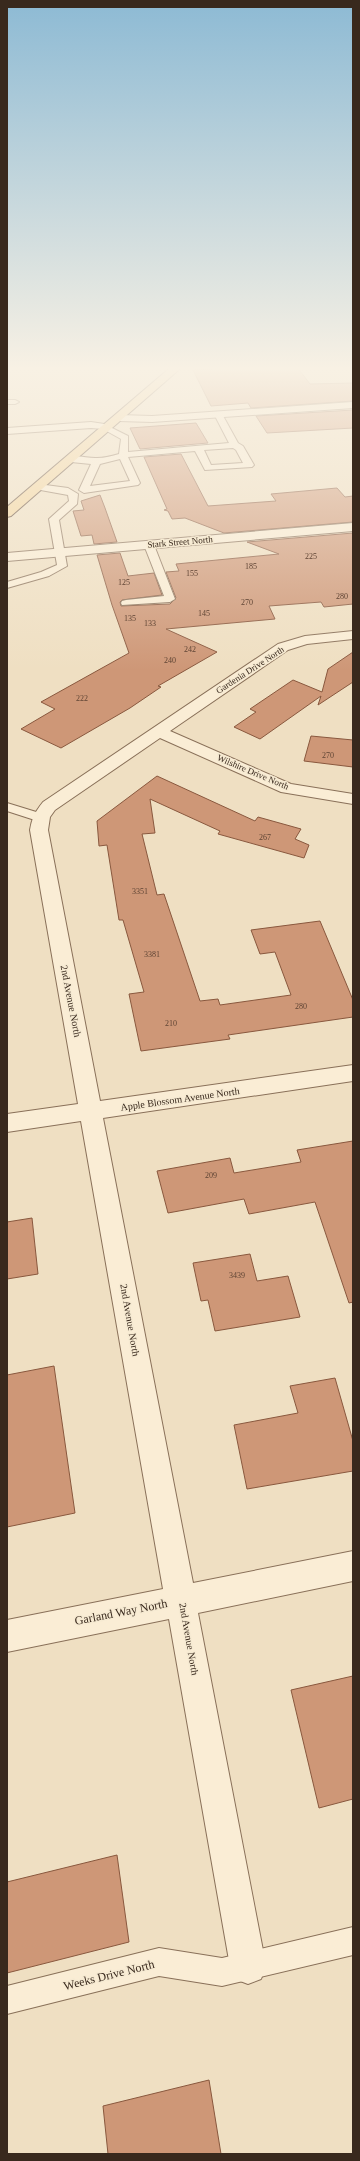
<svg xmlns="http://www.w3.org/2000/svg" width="360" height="2161" font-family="'Times New Roman',serif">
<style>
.building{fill:#ce9777;stroke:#89583e}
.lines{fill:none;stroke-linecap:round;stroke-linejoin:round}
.lane-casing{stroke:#897059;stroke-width:2}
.street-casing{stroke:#897059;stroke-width:2}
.primary-casing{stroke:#573e2d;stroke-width:2}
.lane{fill:#faedd5;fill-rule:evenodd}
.street{fill:#faedd5;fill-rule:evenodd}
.primary{fill:#f3d399;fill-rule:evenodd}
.labels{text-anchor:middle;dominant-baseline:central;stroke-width:3;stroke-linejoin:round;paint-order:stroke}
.number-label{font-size:8px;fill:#5e4434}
.far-street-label{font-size:9px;fill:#39291d;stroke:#f6ead2}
.street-label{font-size:10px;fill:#39291d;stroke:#f6ead2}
.near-street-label{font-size:12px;fill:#39291d;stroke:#f6ead2}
</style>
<rect width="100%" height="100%" fill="#efdfc2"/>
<g class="building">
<path d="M239,367H297L310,384L353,383V401L251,408L248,403L211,406L193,370Z"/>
<path d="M353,410V428L267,433L256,416Z"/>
<path d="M196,423L208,443L140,449L130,428Z"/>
<path d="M181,454L208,506L276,501L271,494L337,488L345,497L353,496V522L224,533L185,518L172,519L168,511L164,510L167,509L144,457Z"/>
<path d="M100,495L105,508L117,542L94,544L92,535L81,536L73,511L84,510L81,501Z"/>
<path d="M353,533V604L324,607L321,602L269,606L275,619L166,629L217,652L158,686L161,687L130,708L61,748L21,729L55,709L41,702L129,653L112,605L97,555L120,553L128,576L154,573L162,595L122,600L120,602L121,606L170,604L176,598L166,572L179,571L176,564L279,554L247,542Z"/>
<path d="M353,652V682L318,705L321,696L260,739L234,727L256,712L250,709L293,680L322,692L328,669Z"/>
<path d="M311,736L353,740V767L304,761Z"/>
<path d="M157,776L255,821L258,817L301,829L295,839L309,845L304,858L218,834L220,831L150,799L155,833L142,834L157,895L164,894L200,1001L218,999L220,1005L291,995L275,952L260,954L251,930L320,921L353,1000V1017L228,1035L230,1039L141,1051L129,994L144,992L123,920H119L107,845L99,846L97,821Z"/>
<path d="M353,1141V1302L349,1303L315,1202L249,1214L244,1199L168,1213L157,1171L230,1158L234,1173L301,1162L297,1150Z"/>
<path d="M32,1218L38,1274L7,1279V1222Z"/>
<path d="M250,1254L257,1281L288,1276L300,1317L215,1331L208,1300L201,1301L193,1263Z"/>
<path d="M54,1366L75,1513L7,1527V1375Z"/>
<path d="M335,1378L353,1441V1471L247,1489L234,1425L298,1413L290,1386Z"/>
<path d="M353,1676V1799L319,1808L291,1690Z"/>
<path d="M117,1855L129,1942L7,1973V1882Z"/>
<path d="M209,2080L221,2154H108L103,2106Z"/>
</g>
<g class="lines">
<defs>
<g id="lane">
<path d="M7,400H15L19,402L15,404H7Z"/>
<path d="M215,412L222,414L238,443L243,446L254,465L252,467L205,470L195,451L128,457L140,483L138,485L84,493L79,490L91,464L71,462L67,459C72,453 89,459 97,458C105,458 112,456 119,454L121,439L103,429L91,428L7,434V428L91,422L111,425L112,428L128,436V452L229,443L214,414ZM233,448L236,450L243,463L211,465L204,450ZM120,459L130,481L90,486L100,464Z"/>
<path d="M38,484L68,488L78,494L77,504L59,520L67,566L49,576L7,588V582L41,572L57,565L49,519L69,501L68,495L35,489L33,487Z"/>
<path d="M149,542L154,545L175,599L170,602L122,605L121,603L122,601L126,600L164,596L144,545Z"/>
<path d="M7,803L46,815L48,818L41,822L7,811Z"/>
<path d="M353,1927V1955L222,1986L159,1976L7,2014V1986L159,1948L222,1958Z"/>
</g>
<g id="street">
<path d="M353,402V408L152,422L119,421L114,418L119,415L152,416Z"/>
<path d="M353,523V531L7,561V553Z"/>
<path d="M353,631V639L307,644L288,650L170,731L291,784L353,794V804L281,792L160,738L55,810L50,817L48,830L100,1101L353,1065V1081L103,1118L193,1583L353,1551V1581L198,1613L266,1966L261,1979L248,1984L235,1979L230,1966L169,1619L7,1652V1620L163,1589L81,1121L7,1132V1114L78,1104L30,830C32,818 35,812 43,802L278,644L305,636Z"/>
</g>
<path id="primary" d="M171,367H182L11,516L7,517V507Z"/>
</defs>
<use href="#lane" class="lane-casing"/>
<use href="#street" class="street-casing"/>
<use href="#primary" class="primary-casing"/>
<use href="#lane" class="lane"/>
<use href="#street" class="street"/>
<use href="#primary" class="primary"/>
</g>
<linearGradient id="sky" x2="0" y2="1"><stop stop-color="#8dbad4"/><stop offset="0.55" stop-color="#f8f1e4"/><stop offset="1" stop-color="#f8f1e4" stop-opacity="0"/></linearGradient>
<rect width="360" height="670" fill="url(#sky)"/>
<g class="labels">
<g class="number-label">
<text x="311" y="556">225</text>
<text x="251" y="566">185</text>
<text x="192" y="573">155</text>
<text x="124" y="582">125</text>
<text x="342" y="596">280</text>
<text x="247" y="602">270</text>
<text x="204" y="613">145</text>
<text x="130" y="618">135</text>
<text x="150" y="623">133</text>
<text x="190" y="649">242</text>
<text x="170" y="660">240</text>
<text x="82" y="698">222</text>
<text x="328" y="755">270</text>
<text x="265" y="837">267</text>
<text x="140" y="891">3351</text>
<text x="152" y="954">3381</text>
<text x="301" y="1006">280</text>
<text x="171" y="1023">210</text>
<text x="211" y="1175">209</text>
<text x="237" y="1275">3439</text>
</g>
<g class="far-street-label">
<text transform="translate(180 542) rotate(-5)">Stark Street North</text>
<text transform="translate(250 670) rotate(-33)">Gardenia Drive North</text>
<text transform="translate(253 772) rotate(23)">Wilshire Drive North</text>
</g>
<g class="street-label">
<text transform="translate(71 1001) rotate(79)">2nd Avenue North</text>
<text transform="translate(180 1099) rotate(-8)">Apple Blossom Avenue North</text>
<text transform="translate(130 1320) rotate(80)">2nd Avenue North</text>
<text transform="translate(189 1639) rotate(80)">2nd Avenue North</text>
</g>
<g class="near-street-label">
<text transform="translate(121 1612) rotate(-11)">Garland Way North</text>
<text transform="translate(109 1975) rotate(-14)">Weeks Drive North</text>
</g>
</g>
<rect width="360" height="2161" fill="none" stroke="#39291d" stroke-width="16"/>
</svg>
